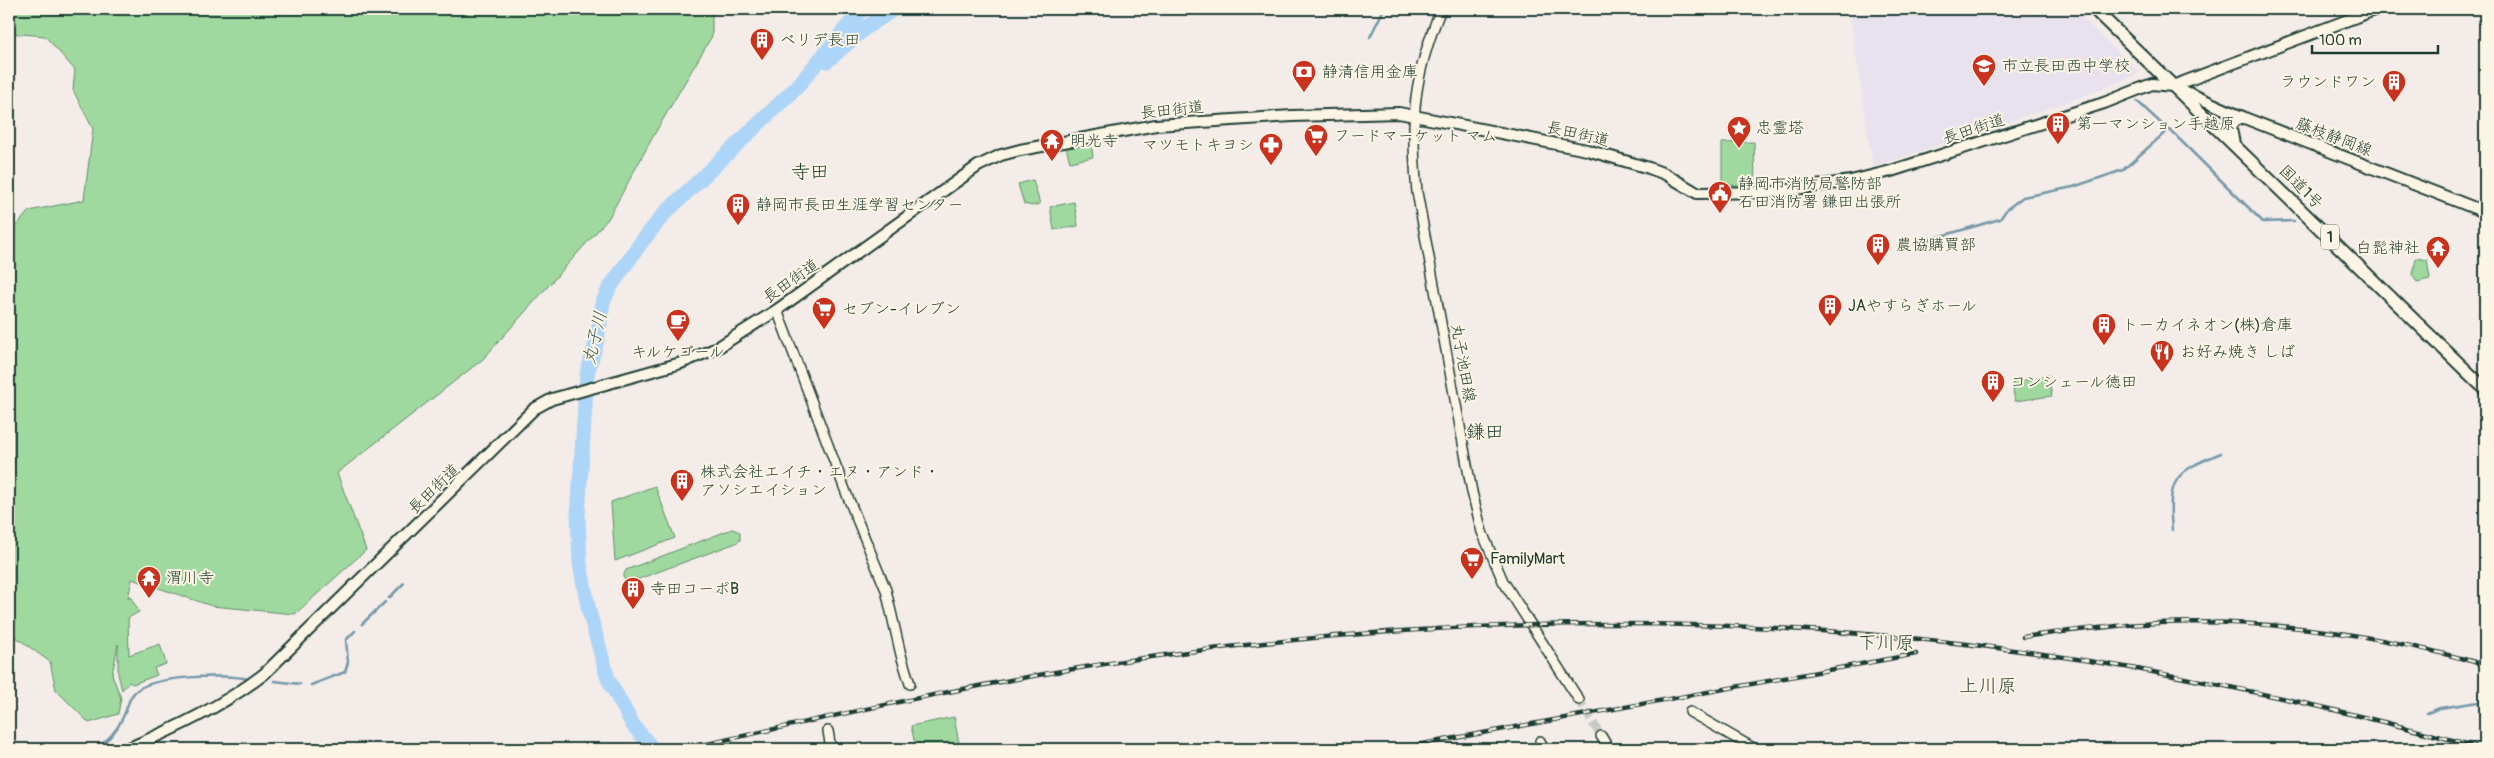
<svg xmlns="http://www.w3.org/2000/svg" width="2494" height="758" font-family="Pangolin,'Klee One',sans-serif">
<style>
.built{fill:#e8e1ee}
.green{fill:#a0d99f;stroke:#608b6a}
.lines{fill:none;stroke-linecap:round;stroke-linejoin:round}
.stream{stroke:#7498a9;stroke-width:2.5}
.river{stroke:#add5f7;stroke-width:15}
.tertiary-tunnel{stroke:#c9c9c5;stroke-width:9;stroke-dasharray:9 4.5;stroke-linecap:butt}
.tertiary-casing{stroke:#1f3d34;stroke-width:12}
.secondary-casing{stroke:#1f3d34;stroke-width:14}
.trunk-casing{stroke:#1f3d34;stroke-width:15}
.tertiary{stroke:#fcf5e5;stroke-width:9}
.secondary{stroke:#fcf5e5;stroke-width:10}
.trunk{stroke:#fcf5e5;stroke-width:11}
.rail-casing{stroke:#1f3d34;stroke-width:4.5}
.rail{stroke:#fcf5e5;stroke-width:2.5;stroke-dasharray:8;stroke-linecap:butt}
.labels{text-anchor:middle;dominant-baseline:central;stroke-width:4;stroke-linejoin:round;paint-order:stroke}
.shield{fill:#fcf5e5;stroke:#617469;stroke-width:1}
.shield-label{font-size:15px;font-weight:bold;fill:#1f3d34}
.poi-label{font-size:16px;fill:#1f3d34;stroke:#fcf5e5;text-anchor:start}
.street-label{font-size:16px;fill:#1f3d34;stroke:#fcf5e5}
.water-label{font-size:18px;font-style:italic;fill:#3b5b5b;stroke:#fcf5e5}
.quarter-label{font-size:19px;fill:#1f3d34;stroke:#fcf5e5}
</style>
<rect width="100%" height="100%" fill="#f3ece9"/>
<filter id="ink" filterUnits="userSpaceOnUse"><feTurbulence type="fractalNoise" baseFrequency=".02" numOctaves="2"/><feDisplacementMap in="SourceGraphic" scale="10" xChannelSelector="R" yChannelSelector="G"/><feConvolveMatrix kernelMatrix="1 2 1 2 8 2 1 2 1" color-interpolation-filters="sRGB"/></filter>
<g filter="url(#ink)">
<path class="built" d="M1849,9H2073L2140,73L2073,100L1873,167Z"/>
<g class="green">
<path d="M9,9H712V36L655,133L608,219L483,359L337,473L366,550L295,614L212,606L132,579L128,598L130,596L139,612L128,618L129,655L160,644L166,664L154,668L157,675L133,684L129,682L122,690L118,674V644L112,675L121,698L118,714L89,723L56,690L50,662L9,632V234L29,211L84,200L93,129L73,90L75,70L45,36L10,33Z"/>
<path d="M1091,142L1093,157L1070,162L1066,147Z"/>
<path d="M1754,142L1755,187L1722,188V143Z"/>
<path d="M1033,180L1040,204L1032,206L1024,204L1018,184Z"/>
<path d="M1074,202L1078,226L1054,230L1050,207Z"/>
<path d="M2416,258L2427,260L2430,279L2417,282L2413,275Z"/>
<path d="M2048,375L2052,396L2015,401L2012,384L2015,379L2021,381Z"/>
<path d="M655,486L675,538L615,561L611,502Z"/>
<path d="M732,529L740,532V540L736,543L633,581H626L623,577L626,570Z"/>
<path d="M954,717L960,749H916L911,726Z"/>
</g>
<g class="lines">
<g class="stream">
<path d="M1370,37L1384,9"/>
<path d="M9,84L12,81"/>
<path d="M2137,101L2165,127"/>
<path d="M1914,244L2000,219L2007,209L2023,197L2073,187L2123,170L2169,129L2263,222L2294,221"/>
<path d="M2172,530C2167,478 2175,472 2221,453"/>
<path d="M389,598L404,583"/>
<path d="M362,624L385,602"/>
<path d="M274,681L300,684"/>
<path d="M311,685L345,672L348,662L346,640L355,631"/>
<path d="M2427,713L2440,708L2485,701"/>
<path d="M95,749C108,741 117,731 123,717C127,710 128,699 134,693C149,675 227,674 248,679"/>
</g>
<g class="river">
<path d="M827,61L865,28L894,9"/>
<path d="M653,749L633,725L608,679L589,611L580,564L578,516L587,374L597,340L603,302L609,289L640,244L664,214L796,88L862,9"/>
</g>
<path class="tertiary-tunnel" d="M1579,700L1601,736"/>
<defs>
<g id="tertiary">
<path d="M1441,9C1413,77 1410,119 1417,192L1472,492L1482,532L1503,581L1579,700"/>
<path d="M777,310L847,495L886,590L901,655L910,684"/>
<path d="M1690,712L1755,749"/>
<path d="M828,731L831,749"/>
<path d="M1601,736L1609,749"/>
<path d="M1540,741L1544,749"/>
</g>
<g id="secondary">
<path d="M2173,86L2377,9"/>
<path d="M127,749C174,729 223,706 264,674L534,409L552,399L681,363L717,348L777,310L978,166L1001,155L1020,150L1156,125L1292,116L1399,113L1587,150L1649,168L1665,174L1697,193L1774,192L1851,181L1891,171L2104,103L2152,84L2173,86L2242,117L2485,212"/>
</g>
<g id="trunk">
<path d="M2094,9L2485,389"/>
<path d="M2233,141L2230,127L2235,120L2242,117"/>
</g>
</defs>
<use href="#tertiary" class="tertiary-casing"/>
<use href="#secondary" class="secondary-casing"/>
<use href="#trunk" class="trunk-casing"/>
<use href="#tertiary" class="tertiary"/>
<use href="#secondary" class="secondary"/>
<use href="#trunk" class="trunk"/>
<defs>
<g id="rail">
<path d="M2023,637C2068,631 2113,625 2159,623C2269,619 2379,634 2485,665"/>
<path d="M685,749C849,712 1013,675 1180,653C1496,611 1822,613 2137,669C2254,690 2371,717 2485,749"/>
<path d="M1395,749L1916,654"/>
</g>
</defs>
<use href="#rail" class="rail-casing"/>
<use href="#rail" class="rail"/>
</g>
</g>
<defs>
<symbol id="building-pin" viewBox="-11 -11 22 30"><path d="M0 17L-7.5 6A9.5 9.5 0 1 1 7.5 6Z" fill="#c8321e" stroke="#fcf5e5"/><path d="M-4-6H4V6H1V3H-1V6H-4ZM-2.5-4.3h1.7v1.8h-1.7ZM.8-4.3h1.7v1.8H.8ZM-2.5-1h1.7V.8h-1.7ZM.8-1h1.7V.8H.8Z" fill="#fff"/></symbol>
<symbol id="school-pin" viewBox="-11 -11 22 30"><path d="M0 17L-7.5 6A9.5 9.5 0 1 1 7.5 6Z" fill="#c8321e" stroke="#fcf5e5"/><path d="M0-5L7-2L0 1L-7-2ZM-4 1L0 2.5L4 1V4Q0 6-4 4Z" fill="#fff"/></symbol>
<symbol id="bank-pin" viewBox="-11 -11 22 30"><path d="M0 17L-7.5 6A9.5 9.5 0 1 1 7.5 6Z" fill="#c8321e" stroke="#fcf5e5"/><path d="M-6-4H6V4H-6ZM0-2.3a2.3 2.3 0 1 0 0 4.6a2.3 2.3 0 1 0 0-4.6Z" fill="#fff"/></symbol>
<symbol id="sight-pin" viewBox="-11 -11 22 30"><path d="M0 17L-7.5 6A9.5 9.5 0 1 1 7.5 6Z" fill="#c8321e" stroke="#fcf5e5"/><path d="M0-6L1.8-2.2L6-1.7L2.9 1.2L3.7 5.4L0 3.3L-3.7 5.4L-2.9 1.2L-6-1.7L-1.8-2.2Z" fill="#fff"/></symbol>
<symbol id="supermarket-pin" viewBox="-11 -11 22 30"><path d="M0 17L-7.5 6A9.5 9.5 0 1 1 7.5 6Z" fill="#c8321e" stroke="#fcf5e5"/><path d="M-6-5.5h2.5l.6 2H6L4.5 2H-2.5L-4.4-4H-6ZM-1.5 3.2a1.3 1.3 0 1 0 .1 0ZM3 3.2a1.3 1.3 0 1 0 .1 0Z" fill="#fff"/></symbol>
<symbol id="temple-pin" viewBox="-11 -11 22 30"><path d="M0 17L-7.5 6A9.5 9.5 0 1 1 7.5 6Z" fill="#c8321e" stroke="#fcf5e5"/><path d="M0-6L5-2H3V0L6.5 2.5H4V6H1.5V3h-3V6H-4V2.5H-6.5L-3 0V-2H-5Z" fill="#fff"/></symbol>
<symbol id="pharmacy-pin" viewBox="-11 -11 22 30"><path d="M0 17L-7.5 6A9.5 9.5 0 1 1 7.5 6Z" fill="#c8321e" stroke="#fcf5e5"/><path d="M-2-6h4v4h4v4h-4v4h-4v-4h-4v-4h4Z" fill="#fff"/></symbol>
<symbol id="civic-pin" viewBox="-11 -11 22 30"><path d="M0 17L-7.5 6A9.5 9.5 0 1 1 7.5 6Z" fill="#c8321e" stroke="#fcf5e5"/><path d="M-.6-6.5H3V-4.5H.6V-3L4-1V1h2V6H-6V1h2V-1L-.6-3ZM-1.2 2.5V6h2.4V2.5Z" fill="#fff"/></symbol>
<symbol id="cafe-pin" viewBox="-11 -11 22 30"><path d="M0 17L-7.5 6A9.5 9.5 0 1 1 7.5 6Z" fill="#c8321e" stroke="#fcf5e5"/><path d="M-5.5-4.5H6V0H3Q3 3.5 0 3.5H-2.5Q-5.5 3.5-5.5 0ZM3-3.2v2h1.7v-2ZM-6 4.5H4V6H-6Z" fill="#fff"/></symbol>
<symbol id="restaurant-pin" viewBox="-11 -11 22 30"><path d="M0 17L-7.5 6A9.5 9.5 0 1 1 7.5 6Z" fill="#c8321e" stroke="#fcf5e5"/><path d="M-5-6h1v4h1v-4h1v4h1v-4h1v5L-1.5 .5V6h-2V.5L-5-1ZM5-6V6H3V1.5H1.5Q1.5-4 5-6Z" fill="#fff"/></symbol>
</defs>
<g fill-rule="evenodd">
<use href="#building-pin" x="748" y="26" width="28" height="38"/>
<use href="#school-pin" x="1970" y="52" width="28" height="38"/>
<use href="#bank-pin" x="1290" y="58" width="28" height="38"/>
<use href="#building-pin" x="2380" y="68" width="28" height="38"/>
<use href="#building-pin" x="2044" y="110" width="28" height="38"/>
<use href="#sight-pin" x="1725" y="114" width="28" height="38"/>
<use href="#supermarket-pin" x="1302" y="122" width="28" height="38"/>
<use href="#temple-pin" x="1038" y="127" width="28" height="38"/>
<use href="#pharmacy-pin" x="1257" y="131" width="28" height="38"/>
<use href="#civic-pin" x="1706" y="179" width="28" height="38"/>
<use href="#building-pin" x="724" y="191" width="28" height="38"/>
<use href="#building-pin" x="1864" y="231" width="28" height="38"/>
<use href="#temple-pin" x="2424" y="234" width="28" height="38"/>
<use href="#building-pin" x="1816" y="292" width="28" height="38"/>
<use href="#supermarket-pin" x="810" y="295" width="28" height="38"/>
<use href="#cafe-pin" x="664" y="307" width="28" height="38"/>
<use href="#building-pin" x="2090" y="311" width="28" height="38"/>
<use href="#restaurant-pin" x="2148" y="338" width="28" height="38"/>
<use href="#building-pin" x="1979" y="368" width="28" height="38"/>
<use href="#building-pin" x="668" y="467" width="28" height="38"/>
<use href="#supermarket-pin" x="1458" y="545" width="28" height="38"/>
<use href="#temple-pin" x="135" y="564" width="28" height="38"/>
<use href="#building-pin" x="619" y="575" width="28" height="38"/>
</g>
<g class="labels">
<rect class="shield" x="2321" y="224.5" width="18" height="25" rx="4"/>
<g class="shield-label">
<text x="2330" y="237">1</text>
</g>
<g class="poi-label">
<text x="780" y="40">ベリデ長田</text>
<text x="2002" y="66">市立長田西中学校</text>
<text x="1322" y="72">静清信用金庫</text>
<text x="2376" y="82" text-anchor="end">ラウンドワン</text>
<text x="2076" y="124">第一マンション手越原</text>
<text x="1756" y="128">忠霊塔</text>
<text x="1334" y="136">フードマーケット マム</text>
<text x="1070" y="141">明光寺</text>
<text x="1254" y="145" text-anchor="end">マツモトキヨシ</text>
<text x="1738" y="184">静岡市消防局警防部<tspan x="1738" dy="18">石田消防署 鎌田出張所</tspan></text>
<text x="756" y="205">静岡市長田生涯学習センター</text>
<text x="1896" y="245">農協購買部</text>
<text x="2420" y="248" text-anchor="end">白髭神社</text>
<text x="1848" y="306">JAやすらぎホール</text>
<text x="842" y="309">セブン-イレブン</text>
<text x="2122" y="325">トーカイネオン(株)倉庫</text>
<text x="678" y="352" text-anchor="middle">キルケゴール</text>
<text x="2180" y="352">お好み焼き しば</text>
<text x="2010" y="382">コンシェール徳田</text>
<text x="700" y="472">株式会社エイチ・エヌ・アンド・<tspan x="700" dy="18">アソシエイション</tspan></text>
<text x="1490" y="559">FamilyMart</text>
<text x="166" y="578">渭川寺</text>
<text x="650" y="589">寺田コーポB</text>
</g>
<g class="street-label">
<text transform="translate(1172 110) rotate(-6)">長田街道</text>
<text transform="translate(1974 129) rotate(-18)">長田街道</text>
<text transform="translate(1578 134) rotate(13)">長田街道</text>
<text transform="translate(2334 137) rotate(21)">藤枝静岡線</text>
<text transform="translate(2301 187) rotate(45)">国道1号</text>
<text transform="translate(791 281) rotate(-35)">長田街道</text>
<text transform="translate(1463 363) rotate(80)">丸子池田線</text>
<text transform="translate(434 489) rotate(-44)">長田街道</text>
</g>
<g class="water-label">
<text transform="translate(595 338) rotate(-77)">丸子川</text>
</g>
<g class="quarter-label">
<text x="810" y="172">寺田</text>
<text x="1485" y="432">鎌田</text>
<text x="1886" y="643">下川原</text>
<text x="1988" y="686">上川原</text>
</g>
</g>
<rect width="2494" height="758" fill="none" stroke="#fcf5e5" stroke-width="30"/>
<rect x="15" y="15" width="2464" height="728" fill="none" stroke="#1f3d34" stroke-width="2" filter="url(#ink)"/>
<path d="M2312 45v8h126v-8" fill="none" stroke="#1f3d34" stroke-width="2.5"/>
<text x="2319" y="45" font-size="15" fill="#1f3d34" stroke="#fcf5e5" stroke-width="4" paint-order="stroke">100 m</text>
</svg>
